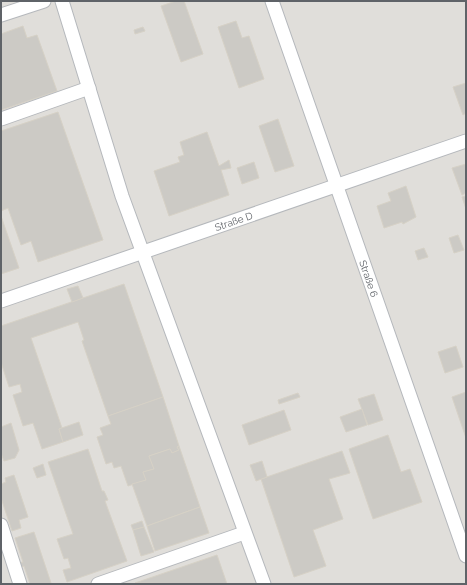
<svg xmlns="http://www.w3.org/2000/svg" width="467" height="585" font-family="Raleway,sans-serif">
<style>
.industrial{fill:#e0deda}
.building{fill:#cccac5;stroke:#d6d1c6}
.lines{fill:none;stroke-linecap:round;stroke-linejoin:round}
.minor-casing{stroke:#b5b8bc;stroke-width:15}
.minor{stroke:#fff;stroke-width:13}
.labels{text-anchor:middle;dominant-baseline:central;stroke-width:3.5;stroke-linejoin:round;paint-order:stroke}
.street-label{font-size:10px;fill:#5f6368;stroke:#fff}
</style>
<rect width="100%" height="100%" fill="#f1efe8"/>
<rect class="industrial" x="1" y="1" width="465" height="583"/>
<g class="building">
<path d="M176,1H184L203,54L181,62L161,6Z"/>
<path d="M236,21L242,38L249,36L264,79L239,88L218,27Z"/>
<path d="M23,26L27,38L37,35L57,91L1,110V34Z"/>
<path d="M143,27L145,31L135,34L134,30Z"/>
<path d="M466,83V113L463,115L453,87Z"/>
<path d="M58,112L103,240L38,262L31,241L21,245L8,208L1,211V131Z"/>
<path d="M278,119L294,166L275,172L259,126Z"/>
<path d="M207,132L219,166L229,160L231,168L221,170L229,195L169,216L154,171L180,162L178,157L184,155L180,142Z"/>
<path d="M254,162L259,178L242,184L237,168Z"/>
<path d="M466,164V193L462,195L452,168Z"/>
<path d="M406,186L416,217L403,224L402,222L384,228L377,206L391,201L388,193Z"/>
<path d="M466,196V209L462,197Z"/>
<path d="M1,216L19,268L1,274Z"/>
<path d="M458,235L464,250L454,253L449,238Z"/>
<path d="M424,248L428,257L418,260L415,251Z"/>
<path d="M124,284L163,397L108,416L82,341L84,340L78,322L31,338L62,428L59,429L63,442L42,449L33,423L23,426L13,395L22,392L20,384L9,387L1,362V326Z"/>
<path d="M78,286L83,298L72,302L67,289Z"/>
<path d="M456,346L463,367L445,373L438,352Z"/>
<path d="M466,392V438L452,397Z"/>
<path d="M298,393L300,397L279,404L278,400Z"/>
<path d="M374,394L383,420L368,425L358,399Z"/>
<path d="M163,397L179,446L177,447L179,450L172,453L170,449L149,456L154,469L143,472L146,480L128,486L121,466L114,468L112,462L106,464L97,437L103,435L100,428L111,424L108,416Z"/>
<path d="M362,409L367,425L346,432L340,417Z"/>
<path d="M284,410L291,430L249,445L242,425Z"/>
<path d="M79,422L83,435L63,442L59,429Z"/>
<path d="M11,423L19,450L15,458L4,461L1,453V427Z"/>
<path d="M388,435L401,472L410,469L422,502L373,519L349,449Z"/>
<path d="M179,446L200,507L147,526L132,484L146,480L143,472L154,469L149,456L170,449L172,453L179,450L177,447Z"/>
<path d="M88,449L102,491H104L108,500L105,501L127,561L67,582L63,570L71,568L68,558L64,559L57,539L73,534L48,462Z"/>
<path d="M342,451L350,473L329,479L343,519L313,530L326,566L294,577L261,479Z"/>
<path d="M262,461L267,477L256,481L250,465Z"/>
<path d="M43,464L46,475L37,478L33,468Z"/>
<path d="M14,475L28,517L19,520L21,528L12,531L1,498V484L6,482L5,478Z"/>
<path d="M200,507L209,533L155,551L147,526Z"/>
<path d="M142,521L144,527L133,530L131,525Z"/>
<path d="M144,527L154,552L141,556L133,530Z"/>
<path d="M34,532L51,583L49,584H30L24,566L21,567L19,563L23,562L15,538Z"/>
<path d="M217,555L227,584L135,583Z"/>
</g>
<g class="lines">
<defs>
<g id="minor">
<path d="M62,1L122,196L264,584"/>
<path id="s1" d="M272,1L466,556"/>
<path d="M1,15L44,1"/>
<path d="M1,119L89,88"/>
<path id="s2" d="M1,301L466,141"/>
<path d="M1,525L20,584"/>
<path d="M98,584L244,533"/>
</g>
</defs>
<use href="#minor" class="minor-casing"/>
<use href="#minor" class="minor"/>
</g>
<g class="labels">
<g class="street-label">
<text stroke="none"><textPath href="#s2" startOffset="246">Straße D</textPath></text>
<text stroke="none"><textPath href="#s1" startOffset="294">Straße 6</textPath></text>
</g>
</g>
<rect width="467" height="585" fill="none" stroke="#5f6368" stroke-width="4"/>
</svg>
